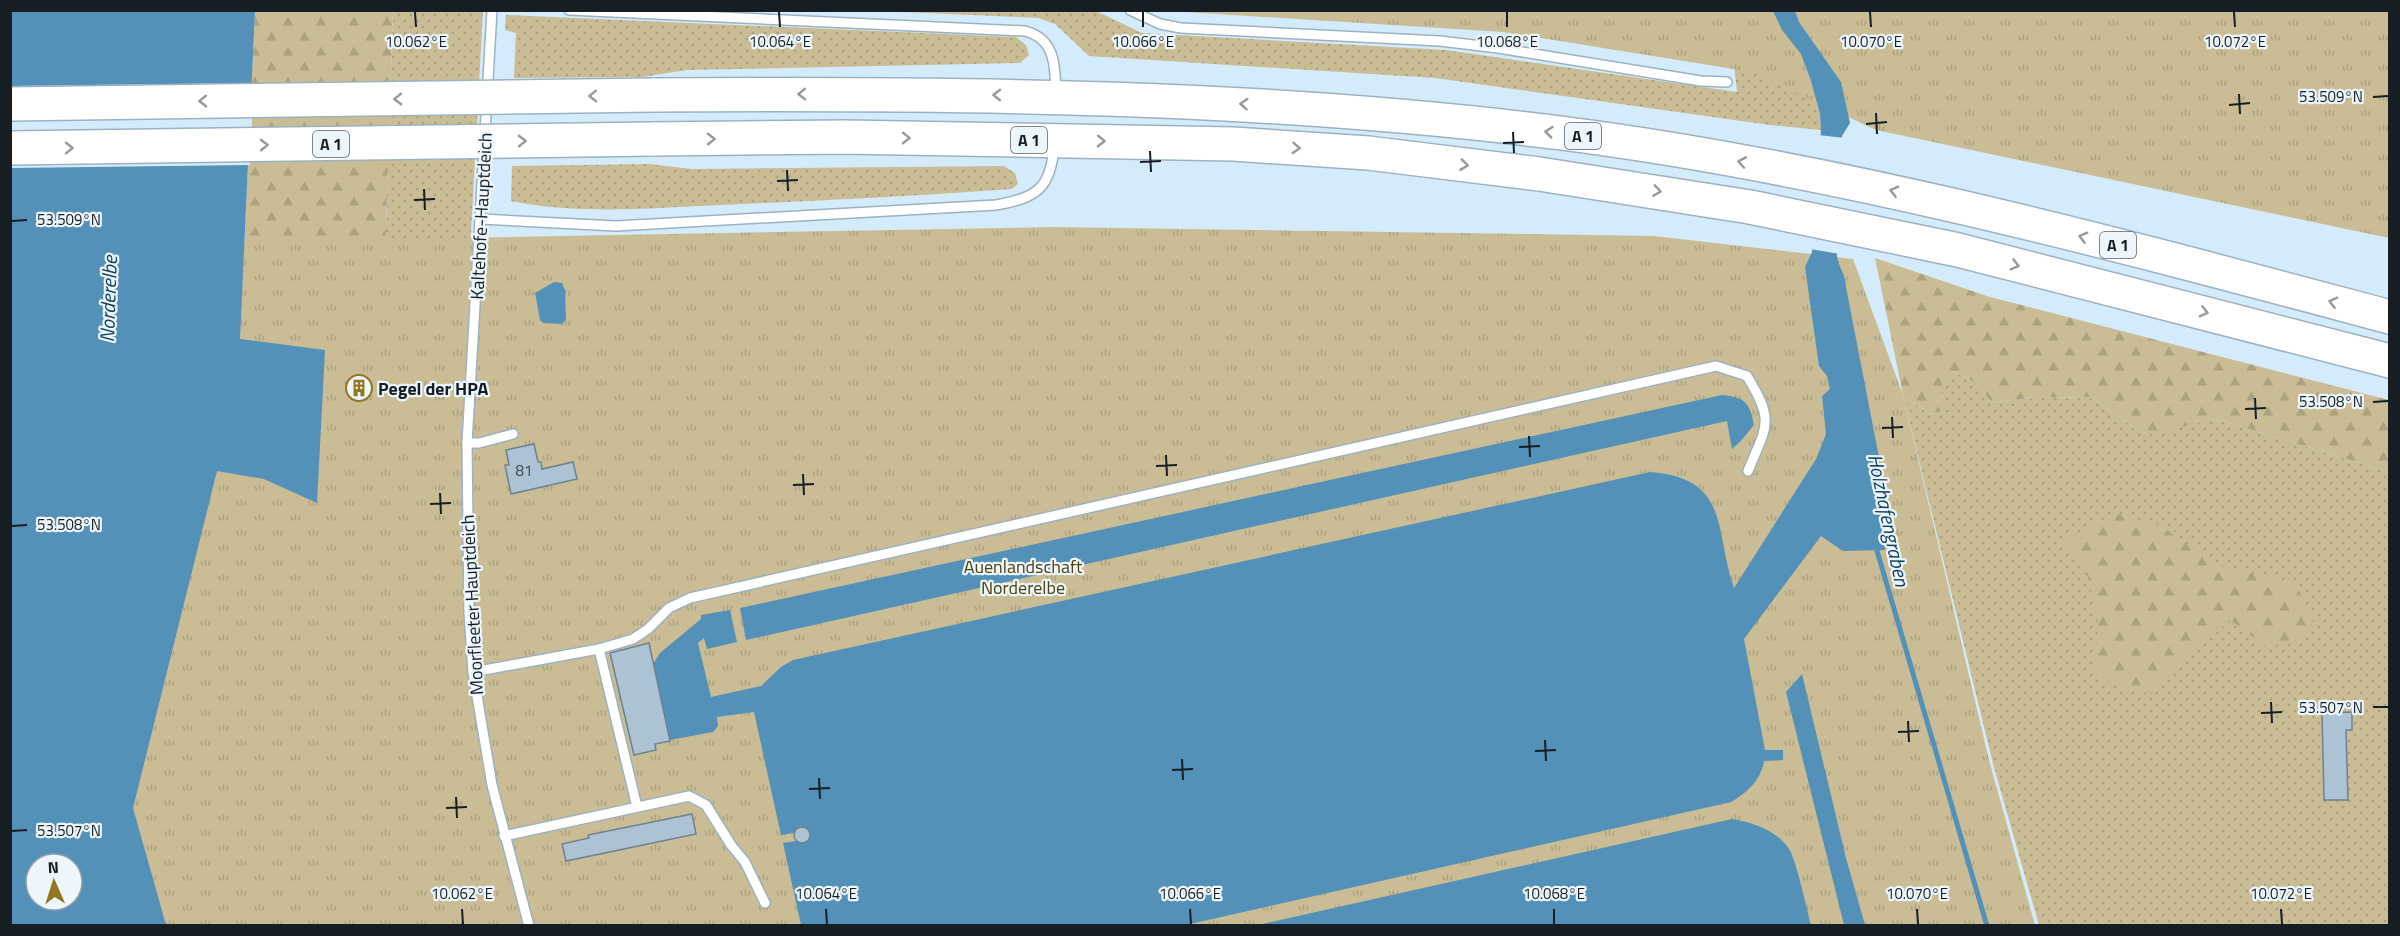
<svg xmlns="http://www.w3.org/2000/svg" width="2400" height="936" font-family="'Titillium Web',sans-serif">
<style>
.grass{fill:url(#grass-dots)}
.forest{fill:url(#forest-firs)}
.park{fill:url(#park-tufts);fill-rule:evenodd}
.water{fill:#5391b9;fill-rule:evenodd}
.pier{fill:#d4ebfc}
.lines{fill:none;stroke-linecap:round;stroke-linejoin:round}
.stream{stroke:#5391b9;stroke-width:5}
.building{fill:#adc3d3;stroke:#6d8291;stroke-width:1.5}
.lane-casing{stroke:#9cb2c1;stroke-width:12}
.highway-casing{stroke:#9cb2c1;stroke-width:36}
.lane{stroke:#fff;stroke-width:9}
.highway{stroke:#fff;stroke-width:33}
.highway-bridge-casing{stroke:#9cb2c1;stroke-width:36;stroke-linecap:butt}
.highway-bridge{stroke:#fff;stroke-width:33}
.oneway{stroke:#969a9c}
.ticks{fill:none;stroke:#161e24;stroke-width:2}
.labels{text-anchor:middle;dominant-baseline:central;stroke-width:4.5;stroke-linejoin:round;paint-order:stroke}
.number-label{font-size:15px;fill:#3c4750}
.shield{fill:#edf6fd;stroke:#565f65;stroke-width:1.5}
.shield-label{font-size:16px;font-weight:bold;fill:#161e24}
.street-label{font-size:18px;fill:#161e24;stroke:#edf6fd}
.poi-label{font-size:18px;font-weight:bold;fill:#161e24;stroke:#edf6fd;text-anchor:start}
.park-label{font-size:18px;fill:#50410c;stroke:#edf6fd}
.water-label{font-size:20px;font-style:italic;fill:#0f415d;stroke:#edf6fd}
.ticks-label{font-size:15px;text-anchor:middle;fill:#161e24;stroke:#edf6fd;stroke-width:4.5;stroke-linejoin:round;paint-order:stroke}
</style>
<defs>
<pattern id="grass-dots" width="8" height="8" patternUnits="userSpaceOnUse" patternTransform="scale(1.5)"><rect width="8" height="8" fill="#cabd95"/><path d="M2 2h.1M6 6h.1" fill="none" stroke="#ada280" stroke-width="1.8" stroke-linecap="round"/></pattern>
<pattern id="forest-firs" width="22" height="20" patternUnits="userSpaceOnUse" patternTransform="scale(1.5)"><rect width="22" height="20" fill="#cabd95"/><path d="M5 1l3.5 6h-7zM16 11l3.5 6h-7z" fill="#ada280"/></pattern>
<pattern id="park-tufts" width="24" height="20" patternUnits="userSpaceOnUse" patternTransform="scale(1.5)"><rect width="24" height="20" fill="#cabd95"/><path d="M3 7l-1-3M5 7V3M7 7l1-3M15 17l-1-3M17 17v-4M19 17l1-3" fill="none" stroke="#ada280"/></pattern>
</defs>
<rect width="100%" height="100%" fill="#d4ebfc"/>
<g class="grass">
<path d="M393,11H483L469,271L376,535Z"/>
<path d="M880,11H1096L1142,33L1446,50L1737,92L1728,11L1811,81L1820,114L1821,130L1770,125L1435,78L1089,56L1055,24L1038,18Z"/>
<path d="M506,15L1016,37L1026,45L1029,55L1020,63L687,70L642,77L514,78L516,33L505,30Z"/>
<path d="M649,164L692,169L1004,166L1015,173L1018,184L1012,189C914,196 817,201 720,205C653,208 578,215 511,201L512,166Z"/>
<path d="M1954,372L1972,381L1992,402L2033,398L2090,397L2143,433L2216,419L2389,472V925H2039L1993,764L1903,395L1930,414L1949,409L1941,394L1942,379Z"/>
</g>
<g class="forest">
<path d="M255,11H393L376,535L240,339Z"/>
<path d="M1875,258L1990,297L2389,400V472L2216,419L2169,430L2143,433L2090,397L2033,398L1992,402L1972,381L1954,372L1943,379L1941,394L1950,409L1930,414L1903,395Z"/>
<path d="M2115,513L2161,526L2217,565L2296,584L2313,621L2302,642L2266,646L2230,620L2151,694L2119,687L2094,673L2098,622L2088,577L2060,543Z"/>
</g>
<g class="park">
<path d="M1170,11H2389V238L1876,130L1752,72L1503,32Z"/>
<path d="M1053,227L1654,236L1853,259L1903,395L1989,760L2035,925H11L10,246ZM36,864H72V900H36Z"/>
</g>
<g class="water">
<path d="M10,11H255L240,339L325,350L317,503L264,479L217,471L133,808L166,925H11ZM36,864H72V900H36Z"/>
<path d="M1773,11H1795L1799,22L1841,82L1850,123L1842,136L1837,256C1839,268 1846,275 1846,287L1895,540L1884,550L1843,551L1821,536L1744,639L1765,750H1783V760L1764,761C1761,780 1747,793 1731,802L1186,925H801L783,843L796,841L803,843L810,836L809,831L801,826L794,833L781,835L754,712L717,717L718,726L713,732L670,740L653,664L660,653L701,619V615L730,610L737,642L707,649L704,638L698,643L711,697L761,686L781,667L793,660L1650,472C1731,478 1714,531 1734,588L1816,459L1826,434L1822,396L1830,389L1827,376L1819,366L1805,267L1812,252L1821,130L1820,114L1811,81L1801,54L1782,30Z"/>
<path d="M554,282L562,283L565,290L566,319L562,324L543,323L540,320L535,293Z"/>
<path d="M1722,395C1745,397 1750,403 1754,425L1740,442L1732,449L1727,421L746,640L740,608Z"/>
<path d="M1802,674L1846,858L1865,925H1844L1786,692Z"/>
<path d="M1732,819C1754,823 1776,830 1789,849C1796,859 1807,910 1811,925H1258Z"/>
</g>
<g class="pier">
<path d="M254,83L250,165L10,168L11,86Z"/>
<path d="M1818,135L1845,138L1840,254L1810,249Z"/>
</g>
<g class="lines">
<path class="stream" d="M1875,544L1987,926"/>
</g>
<g class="building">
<path d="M534,444L538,462H541L542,469L573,462L577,479L511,494L505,465H509L506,450Z"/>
<path d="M649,643L670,741L655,744L656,750L634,755L610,653Z"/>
<path d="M2352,712V730H2346L2348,800H2324L2322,713Z"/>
<path d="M692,814L696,834L566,861L562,844L589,838L588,835Z"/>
<circle cx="802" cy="835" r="8"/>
</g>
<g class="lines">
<defs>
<g id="lane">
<path d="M492,10L467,443L469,612L473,672L492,785L529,926"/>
<path d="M569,10L1025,31C1056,39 1055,67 1056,94"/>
<path d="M1130,10L1160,24L1181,28L1440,41L1498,48L1701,81L1727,82"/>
<path d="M481,219L616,226L996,205C1037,198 1051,188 1054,146"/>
<path d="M467,443H479L513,434"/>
<path d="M599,649L637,807"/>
<path d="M473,672L599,649L633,639L648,629L669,608L690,598L1716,366L1747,376C1775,422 1767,425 1748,471"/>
<path d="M504,836L689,796L706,805L731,845L745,862L765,903"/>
</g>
<g id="highway">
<path d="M652,95C956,93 1259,95 1561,133C1842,169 2116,244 2390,317"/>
<path d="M652,139L845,137L1233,144L1368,153L1539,174L1750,207L1958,250L2390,361"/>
</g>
</defs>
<use href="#lane" class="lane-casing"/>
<use href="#highway" class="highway-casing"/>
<use href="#lane" class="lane"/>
<use href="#highway" class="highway"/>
<defs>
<g id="highway-bridge">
<path d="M10,104L652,95"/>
<path d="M10,148L652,139"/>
</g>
</defs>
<use href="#highway-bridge" class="highway-bridge-casing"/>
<use href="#highway-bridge" class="highway-bridge"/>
</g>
<defs><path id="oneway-chevron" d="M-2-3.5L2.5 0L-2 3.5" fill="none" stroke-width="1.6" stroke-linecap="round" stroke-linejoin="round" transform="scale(1.5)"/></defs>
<g class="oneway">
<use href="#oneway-chevron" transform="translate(802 94) rotate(179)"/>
<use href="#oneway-chevron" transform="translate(997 95) rotate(-179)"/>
<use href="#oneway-chevron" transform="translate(593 96) rotate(179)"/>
<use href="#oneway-chevron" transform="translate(398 99) rotate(179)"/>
<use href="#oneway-chevron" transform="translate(203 101) rotate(179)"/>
<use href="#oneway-chevron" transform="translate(1244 104) rotate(-176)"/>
<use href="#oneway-chevron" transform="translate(1549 132) rotate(-174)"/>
<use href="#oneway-chevron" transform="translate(906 138) rotate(1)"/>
<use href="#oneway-chevron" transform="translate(711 139) rotate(-1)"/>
<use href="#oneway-chevron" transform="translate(522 141) rotate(-1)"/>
<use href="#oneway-chevron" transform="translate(1101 141) rotate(1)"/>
<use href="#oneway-chevron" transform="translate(264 145) rotate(-1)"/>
<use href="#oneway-chevron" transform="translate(69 148) rotate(-1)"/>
<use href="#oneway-chevron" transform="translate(1296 148) rotate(4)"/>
<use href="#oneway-chevron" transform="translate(1742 162) rotate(-170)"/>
<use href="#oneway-chevron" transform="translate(1464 165) rotate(7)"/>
<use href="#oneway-chevron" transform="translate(1657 191) rotate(8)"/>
<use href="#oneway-chevron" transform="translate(1894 191) rotate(-166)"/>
<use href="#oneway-chevron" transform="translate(2083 237) rotate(-166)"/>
<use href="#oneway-chevron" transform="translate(2015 265) rotate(14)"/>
<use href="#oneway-chevron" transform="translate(2333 302) rotate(-165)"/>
<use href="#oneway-chevron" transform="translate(2204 312) rotate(14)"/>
</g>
<path class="ticks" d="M415,12L416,27M779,12L780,27M1143,12V27M1507,12V27M1870,12L1871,27M2234,12L2235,27M2239,94L2240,114M2373,97L2388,96M2229,105L2250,103M1876,113L1877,134M1866,124L1887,122M1513,132L1514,153M1503,143L1524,142M1150,151L1151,172M1140,162L1161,161M787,170L788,191M777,181L798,180M424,189L425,210M414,200L435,199M12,221L27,220M2255,398L2256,419M2373,402L2388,401M2245,409L2266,408M1892,417L1893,438M1882,428L1903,427M1529,436L1530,457M1519,447L1540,446M1166,455L1167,476M1156,466L1177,465M803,474L804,495M793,485L814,484M440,493L441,514M430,504L451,503M12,526L27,525M2271,702L2272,723M2373,707H2388M2261,713L2282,712M1908,721L1909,742M1898,732L1919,731M1545,740L1546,761M1535,751L1556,750M1182,759L1183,780M1172,770L1193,769M819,778L820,799M809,789L830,788M456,797L457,818M446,808L467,807M12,831L27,830M462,909L463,924M826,909L827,924M1190,909L1191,924M1554,909V924M1917,909L1918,924M2281,909L2282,924"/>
<defs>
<symbol id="building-ring" viewBox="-11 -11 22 22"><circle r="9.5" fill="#edf6fd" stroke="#91771d" stroke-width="1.5"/><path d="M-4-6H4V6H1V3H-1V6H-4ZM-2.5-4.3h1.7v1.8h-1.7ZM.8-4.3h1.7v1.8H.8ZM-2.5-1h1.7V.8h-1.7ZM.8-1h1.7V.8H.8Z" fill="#91771d"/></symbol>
</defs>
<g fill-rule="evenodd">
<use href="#building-ring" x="344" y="373" width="30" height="30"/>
</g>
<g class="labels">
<g class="number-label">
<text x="524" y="470">81</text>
</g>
<g class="shield">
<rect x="1565" y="123" width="36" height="26" rx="4.5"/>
<rect x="1011" y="127" width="36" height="26" rx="4.5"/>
<rect x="313" y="131" width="36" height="26" rx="4.5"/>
<rect x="2100" y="232" width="36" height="26" rx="4.5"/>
</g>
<g class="shield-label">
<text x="1583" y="136">A 1</text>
<text x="1029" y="140">A 1</text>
<text x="331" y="144">A 1</text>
<text x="2118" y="245">A 1</text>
</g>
<g class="street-label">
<text transform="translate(481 216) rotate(-87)">Kaltehofe-Hauptdeich</text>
<text transform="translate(472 605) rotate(-93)">Moorfleeter Hauptdeich</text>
</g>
<g class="poi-label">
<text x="378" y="388">Pegel der HPA</text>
</g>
<g class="park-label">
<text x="1023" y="566">Auenlandschaft<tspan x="1023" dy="21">Norderelbe</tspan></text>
</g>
<g class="water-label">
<text transform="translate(108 299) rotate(-88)">Norderelbe</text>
<text transform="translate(1889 520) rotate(78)">Holzhafengraben</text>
</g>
</g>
<g class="ticks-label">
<text x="416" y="47">10.062°E</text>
<text x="780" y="47">10.064°E</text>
<text x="1143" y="47">10.066°E</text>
<text x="1507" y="47">10.068°E</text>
<text x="1871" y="47">10.070°E</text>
<text x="2235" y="47">10.072°E</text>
<text x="2331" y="102">53.509°N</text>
<text x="69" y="225">53.509°N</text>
<text x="2331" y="407">53.508°N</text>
<text x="69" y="530">53.508°N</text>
<text x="2331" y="713">53.507°N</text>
<text x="69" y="836">53.507°N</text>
<text x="462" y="899">10.062°E</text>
<text x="826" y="899">10.064°E</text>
<text x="1190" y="899">10.066°E</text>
<text x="1554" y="899">10.068°E</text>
<text x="1917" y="899">10.070°E</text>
<text x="2281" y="899">10.072°E</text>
</g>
<rect width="2400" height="936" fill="none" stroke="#161e24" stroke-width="24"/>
<g transform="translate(54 882) rotate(357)"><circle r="28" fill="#edf6fd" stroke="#97a0a6" stroke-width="1.5"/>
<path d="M0-4.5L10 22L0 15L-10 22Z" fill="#91771d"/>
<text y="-9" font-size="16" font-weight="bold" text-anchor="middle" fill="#161e24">N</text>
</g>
</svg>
